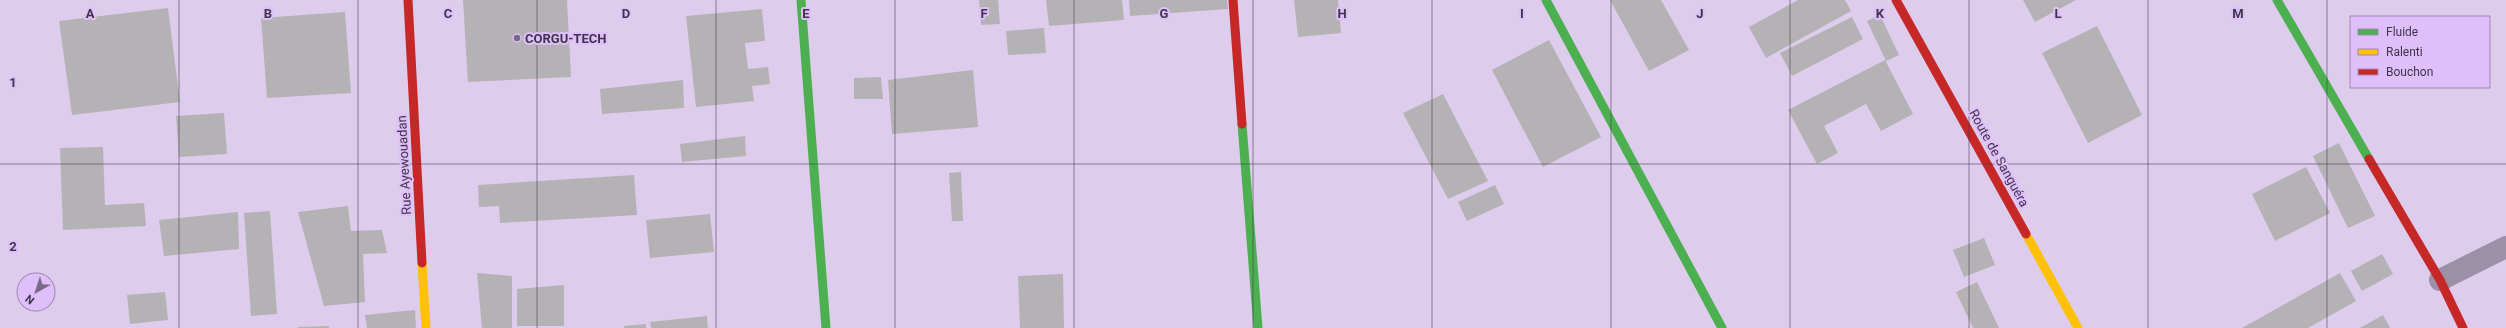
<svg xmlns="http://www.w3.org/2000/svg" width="2506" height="328" font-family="Roboto,sans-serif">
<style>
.building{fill:#b5b2b6}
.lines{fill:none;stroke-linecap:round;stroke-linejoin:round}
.street{stroke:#9c90a8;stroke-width:22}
.fast{stroke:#4caf50;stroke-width:9}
.slow{stroke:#ffc107;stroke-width:9}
.jam{stroke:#c62828;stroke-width:9}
.grid{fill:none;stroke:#41354c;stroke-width:1;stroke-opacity:0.55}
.poi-dot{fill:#786a84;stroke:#debff9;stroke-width:1.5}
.labels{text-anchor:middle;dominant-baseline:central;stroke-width:4;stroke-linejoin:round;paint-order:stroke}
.poi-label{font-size:13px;font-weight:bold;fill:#41354c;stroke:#debff9;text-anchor:start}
.street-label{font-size:13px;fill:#41354c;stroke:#debff9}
.grid-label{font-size:13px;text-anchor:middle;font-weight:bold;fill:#41354c;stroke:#debff9;stroke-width:4;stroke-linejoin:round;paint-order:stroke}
</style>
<rect width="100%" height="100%" fill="#ddccec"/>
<g class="building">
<path d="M463,0H567L571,77L468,82Z"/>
<path d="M979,0H998L1000,24L981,25Z"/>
<path d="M1046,0H1122L1124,20L1049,26Z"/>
<path d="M1129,0H1227L1228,9L1130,16Z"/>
<path d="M1294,0H1338L1341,33L1298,37Z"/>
<path d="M1610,0H1661L1689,50L1649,71Z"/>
<path d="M1798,0H1845L1851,11L1766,58L1749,27Z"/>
<path d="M2023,0H2076L2035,22Z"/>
<path d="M168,8L180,102L72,115L59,21Z"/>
<path d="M762,9L765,41L745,43L748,69L768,67L770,84L752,86L754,101L696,107L686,16Z"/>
<path d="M345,12L351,93L267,98L261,18Z"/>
<path d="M1880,15L1899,55L1886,61L1867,21Z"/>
<path d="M1852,17L1863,39L1792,76L1780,53Z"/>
<path d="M2097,26L2142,115L2088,143L2042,53Z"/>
<path d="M1044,28L1046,53L1008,55L1006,31Z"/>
<path d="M1549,40L1601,137L1543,167L1492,70Z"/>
<path d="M1885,60L1913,114L1881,131L1866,104L1824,126L1838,153L1817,164L1788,110Z"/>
<path d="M973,70L978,127L892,134L888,80Z"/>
<path d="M881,77L883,99H854V78Z"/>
<path d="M683,80L684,108L602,114L600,89Z"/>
<path d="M1443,94L1488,181L1448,199L1403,113Z"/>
<path d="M224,113L227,154L179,157L176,116Z"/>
<path d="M745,136L746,156L682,162L680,144Z"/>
<path d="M2339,143L2375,216L2348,228L2313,156Z"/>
<path d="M103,147L105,205L144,203L146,226L63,230L60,148Z"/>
<path d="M2306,167L2330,213L2275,241L2252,194Z"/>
<path d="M961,172L963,221H952L949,173Z"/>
<path d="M634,175L637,215L500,223L499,206L479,207L478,185Z"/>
<path d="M1495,185L1504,204L1467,221L1458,202Z"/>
<path d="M348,206L351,231L382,230L387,253L363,254L365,302L324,306L298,212Z"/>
<path d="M270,211L277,314L251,316L244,213Z"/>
<path d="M238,212L239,249L164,256L159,220Z"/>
<path d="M710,214L714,252L650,258L646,220Z"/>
<path d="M1984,238L1995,265L1964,277L1953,250Z"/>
<path d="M2382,254L2393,274L2362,291L2351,271Z"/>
<path d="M477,273L512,276V328H482Z"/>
<path d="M2340,273L2356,301L2308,328H2242Z"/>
<path d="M1063,274L1064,328H1020L1018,276Z"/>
<path d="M1977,282L1999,328H1973L1956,292Z"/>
<path d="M564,285V326H517V289Z"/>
<path d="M165,292L168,320L130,324L127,295Z"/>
<path d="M415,310L416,328H367L365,315Z"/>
<path d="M2383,315L2390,328H2360Z"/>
<path d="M707,316L708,328H651L650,322Z"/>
<path d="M646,324V328H624V326Z"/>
<path d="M329,326V328H298V327Z"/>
</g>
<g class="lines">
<path class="street" d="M2440,280L2506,247"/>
<g class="fast">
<path d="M801,0L826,328"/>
<path d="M1546,0L1722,328"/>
<path d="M2277,0L2369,159"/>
<path d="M1242,124L1258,328"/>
</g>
<g class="slow">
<path d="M2026,234L2078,328"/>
<path d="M422,263L426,328"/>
</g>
<g class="jam">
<path d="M408,0L422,263"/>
<path d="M1233,0L1242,124"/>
<path d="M1896,0L2026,234"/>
<path d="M2369,159L2440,280L2463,328"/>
</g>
</g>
<path class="grid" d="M179,0V328M358,0V328M537,0V328M716,0V328M895,0V328M1074,0V328M1253,0V328M1432,0V328M1611,0V328M1790,0V328M1969,0V328M2148,0V328M2327,0V328M0,164H2506"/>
<circle class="poi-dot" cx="517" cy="38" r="4"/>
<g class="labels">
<g class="poi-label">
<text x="525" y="38">CORGU-TECH</text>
</g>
<g class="street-label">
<text transform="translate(1999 158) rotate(61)">Route de Sanguéra</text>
<text transform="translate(404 165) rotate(-93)">Rue Ayewouadan</text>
</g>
</g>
<g class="grid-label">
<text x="90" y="18">A</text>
<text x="268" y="18">B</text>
<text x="448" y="18">C</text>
<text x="626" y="18">D</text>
<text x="806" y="18">E</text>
<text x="984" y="18">F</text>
<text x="1164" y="18">G</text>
<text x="1342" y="18">H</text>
<text x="1522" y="18">I</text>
<text x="1700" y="18">J</text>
<text x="1880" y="18">K</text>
<text x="2058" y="18">L</text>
<text x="2238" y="18">M</text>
<text x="13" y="87">1</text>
<text x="13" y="251">2</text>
</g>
<rect x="2350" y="16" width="140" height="72" fill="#debff9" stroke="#9f88b4"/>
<rect x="2358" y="29" width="20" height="6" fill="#4caf50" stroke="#9f88b4"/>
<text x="2386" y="36" font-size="12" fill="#41354c">Fluide</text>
<rect x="2358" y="49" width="20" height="6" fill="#ffc107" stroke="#9f88b4"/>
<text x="2386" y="56" font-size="12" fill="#41354c">Ralenti</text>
<rect x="2358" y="69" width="20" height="6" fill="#c62828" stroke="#9f88b4"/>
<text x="2386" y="76" font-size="12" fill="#41354c">Bouchon</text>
<g transform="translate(36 292) rotate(219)"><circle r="19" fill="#debff9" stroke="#9f88b4"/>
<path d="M0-3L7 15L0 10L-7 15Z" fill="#786a84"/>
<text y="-6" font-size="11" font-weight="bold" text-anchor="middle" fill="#41354c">N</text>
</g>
</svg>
